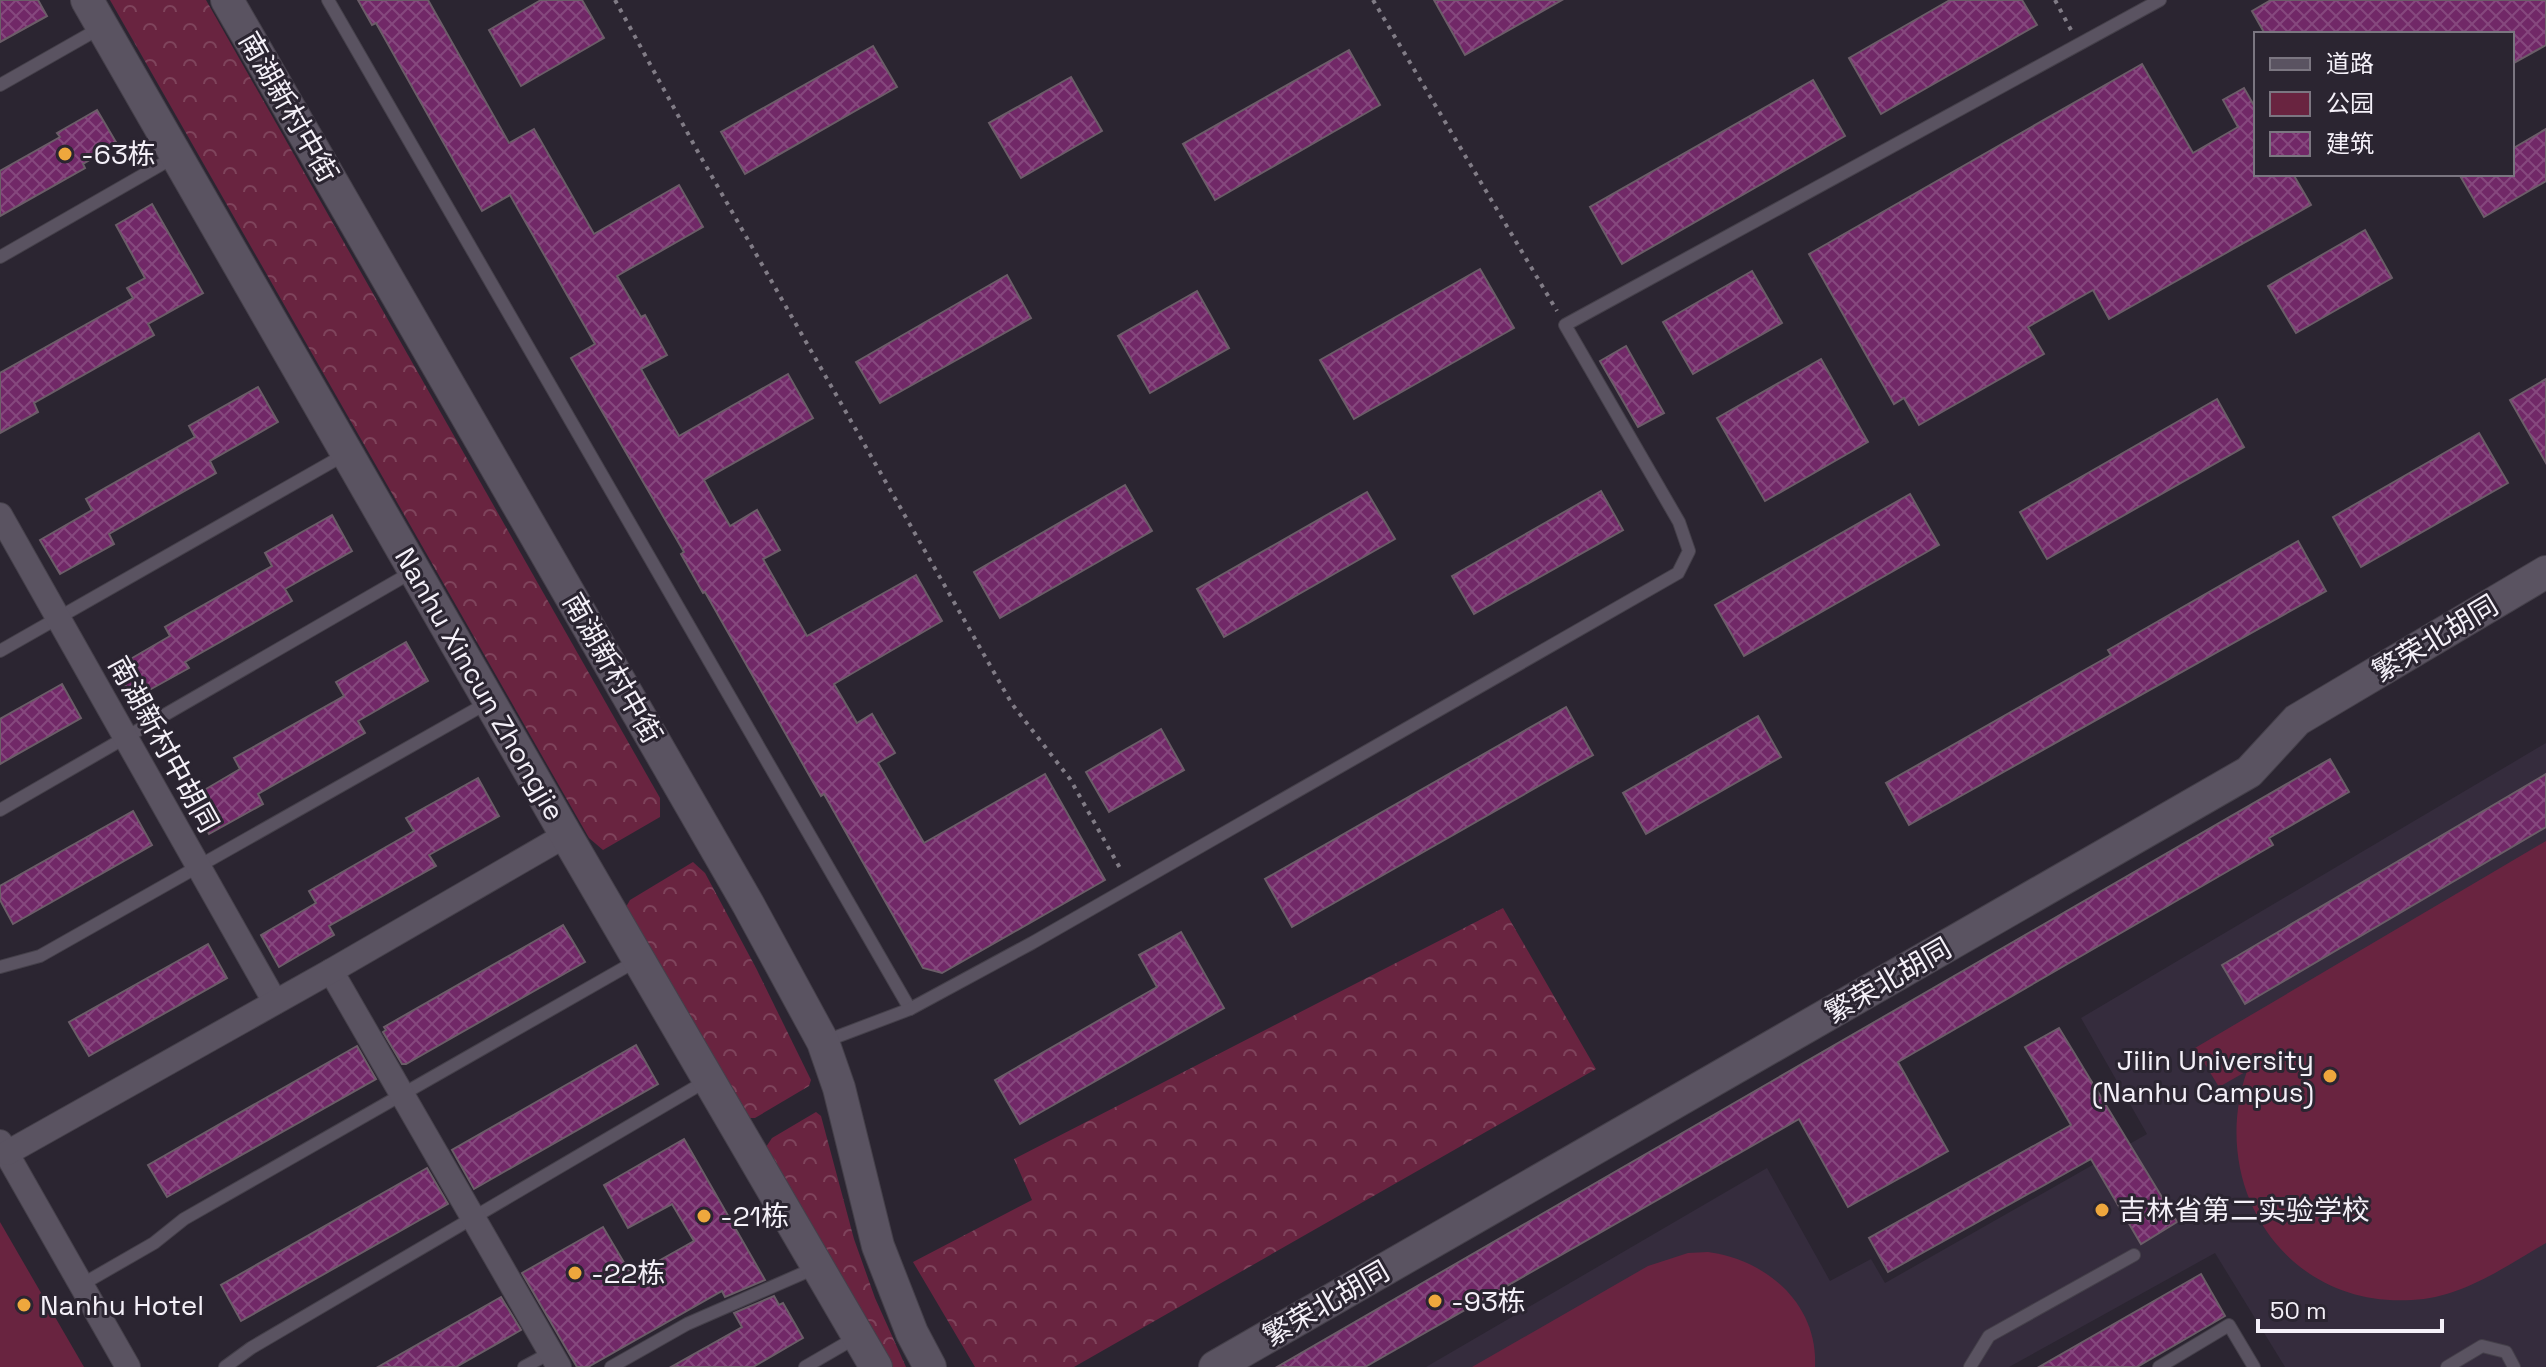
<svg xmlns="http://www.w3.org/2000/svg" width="2546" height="1367" font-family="'Space Grotesk','Noto Sans SC',sans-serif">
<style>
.built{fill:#352c3d}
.forest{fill:url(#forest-crowns)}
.park{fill:#692440}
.building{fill:url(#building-cross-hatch);stroke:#6b5d68;stroke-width:2}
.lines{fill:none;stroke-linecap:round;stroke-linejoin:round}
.lane-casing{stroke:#45404a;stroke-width:14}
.street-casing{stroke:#45404a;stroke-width:26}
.secondary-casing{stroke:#45404a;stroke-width:34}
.path{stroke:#817c86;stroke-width:4;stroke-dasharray:4 6;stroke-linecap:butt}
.lane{stroke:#5a5361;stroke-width:12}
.street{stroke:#5a5361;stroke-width:24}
.secondary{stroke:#5a5361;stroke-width:32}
.poi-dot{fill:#eea73d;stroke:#2b2531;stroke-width:3}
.labels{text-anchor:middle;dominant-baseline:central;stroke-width:6;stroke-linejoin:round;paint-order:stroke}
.street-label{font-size:28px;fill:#f4f0f8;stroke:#2b2531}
.poi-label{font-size:28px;fill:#f4f0f8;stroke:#2b2531;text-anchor:start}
</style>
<defs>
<pattern id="forest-crowns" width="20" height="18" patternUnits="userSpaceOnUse" patternTransform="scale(2)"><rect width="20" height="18" fill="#692440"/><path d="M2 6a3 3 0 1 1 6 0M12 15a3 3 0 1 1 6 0" fill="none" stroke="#7f445c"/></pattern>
<pattern id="building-cross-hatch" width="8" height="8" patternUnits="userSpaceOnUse" patternTransform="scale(2)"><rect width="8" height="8" fill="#712867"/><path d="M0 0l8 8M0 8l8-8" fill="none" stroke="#86487e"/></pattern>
</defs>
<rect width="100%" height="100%" fill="#2b2531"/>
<path class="built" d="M2546,743V1367H2285L2215,1253L2009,1367H1426L1767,1168L1830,1281L1871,1259L1885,1283L2147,1134L2081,1018Z"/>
<g class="forest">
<path d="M110,0H206L660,798V817L603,850L589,838Z"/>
<path d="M693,862L705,873L756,968L811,1080L809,1086L755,1118H748L626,907L630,900Z"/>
<path d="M1503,908L1596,1069L1074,1367H975L913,1262L1032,1200L1014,1159Z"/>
<path d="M816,1112L821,1116L854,1239L875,1298L906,1367H892L766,1147L772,1138Z"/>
</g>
<g class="park">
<path d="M2546,841V1243C2504,1267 2462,1298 2412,1300C2285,1308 2207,1186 2247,1071L2219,1087L2195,1048Z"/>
<path d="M0,1222L84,1367H0Z"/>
<path d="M1708,1252C1767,1260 1818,1304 1815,1367H1472L1648,1266L1688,1253Z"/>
</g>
<g class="building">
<path d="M0,0H38L47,16L0,42Z"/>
<path d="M358,0H428L509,143L534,129L594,234L679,185L703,227L617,276L641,317L645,315L667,355L641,369L679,436L788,374L813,418L704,480L730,526L757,510L780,550L763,559L807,636L916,575L942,621L834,684L857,723L872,714L895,753L878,763L924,843L1045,774L1105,880L942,973L923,968L824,794L821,796L705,592L703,593L681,554L684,552L571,358L595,344L510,195L482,211L376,23L372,25Z"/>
<path d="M541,0H582L604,38L521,86L489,30Z"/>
<path d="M1434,0H1562L1465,55Z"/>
<path d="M1950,0H2022L2037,25L1881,114L1849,58Z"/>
<path d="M2271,0H2546V45L2512,64V34H2265L2252,11Z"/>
<path d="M873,46L897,87L745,174L721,132Z"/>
<path d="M1349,50L1380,105L1215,200L1183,144Z"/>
<path d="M2142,64L2193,153L2238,127L2223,100L2244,88L2256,109V174H2293L2311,205L2109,319L2093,290L2028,327L2044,354L1919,425L1904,398L1894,404L1809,254Z"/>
<path d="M1071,77L1102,131L1021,178L989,123Z"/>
<path d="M1813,80L1845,136L1622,264L1590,207Z"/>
<path d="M97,110L117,144L83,164L85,168L0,216V171L60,137L57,133Z"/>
<path d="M2546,129V181L2484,217L2459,174H2512V149Z"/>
<path d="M152,204L203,293L148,324L154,335L34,403L38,412L0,433V373L133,298L127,288L145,278L116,225Z"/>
<path d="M2365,230L2392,278L2296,333L2268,286Z"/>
<path d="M1480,269L1514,328L1354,419L1320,360Z"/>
<path d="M1752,271L1782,323L1693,374L1663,322Z"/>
<path d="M1007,275L1031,318L880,403L856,362Z"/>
<path d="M1197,291L1229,348L1150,393L1118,336Z"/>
<path d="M1626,346L1664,413L1638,427L1600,361Z"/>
<path d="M1821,359L1868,442L1765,501L1717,418Z"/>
<path d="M2546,379V463L2510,400Z"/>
<path d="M258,387L278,422L210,461L216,473L109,534L114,544L60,574L40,540L92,510L86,499L195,437L189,426Z"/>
<path d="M2217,399L2244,447L2047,559L2020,512Z"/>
<path d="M2479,433L2508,483L2361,567L2333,517Z"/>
<path d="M1125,485L1152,531L1000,618L974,572Z"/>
<path d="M1601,491L1623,530L1474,614L1452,576Z"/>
<path d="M1367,492L1395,539L1224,637L1197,589Z"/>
<path d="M1910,494L1939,545L1744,656L1715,605Z"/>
<path d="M332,515L352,551L285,589L292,601L185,662L189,668L133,699L115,668L170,636L165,627L272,566L265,553Z"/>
<path d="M2298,541L2326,591L1909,825L1886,783L2111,655L2108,650Z"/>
<path d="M406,642L428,681L358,721L365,733L258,794L263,804L209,834L189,799L240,769L234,758L344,696L336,682Z"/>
<path d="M62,684L81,718L0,764V719Z"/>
<path d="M1566,707L1593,755L1292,927L1265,879Z"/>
<path d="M1758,716L1781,757L1646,834L1623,793Z"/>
<path d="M1161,729L1184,770L1109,812L1086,772Z"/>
<path d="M2330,759L2349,792L2269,838L2273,845L1898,1062L1948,1151L1848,1207L1799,1119L1365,1367H1277Z"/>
<path d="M2546,774V827L2245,1004L2222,965Z"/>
<path d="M478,778L499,816L429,855L436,866L329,926L334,935L279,967L261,935L316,903L309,891L414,831L406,818Z"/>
<path d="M133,811L152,845L13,924L0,900V886Z"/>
<path d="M563,925L585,962L406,1064H402L383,1032L386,1030L384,1027Z"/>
<path d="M1181,932L1224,1008L1020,1124L995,1080L1157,987L1139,955Z"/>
<path d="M208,944L227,978L89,1056L69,1022Z"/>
<path d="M2059,1028L2177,1222L2141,1244L2091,1159L1888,1272L1869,1238L2071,1125L2025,1047Z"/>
<path d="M636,1045L658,1084L474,1189L452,1150Z"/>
<path d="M357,1046L376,1079L167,1197L148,1165Z"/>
<path d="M684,1139L765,1280L725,1297L722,1291L588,1367H577L522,1273L603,1227L632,1276L694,1241L672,1204L628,1228L604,1185Z"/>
<path d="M427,1168L448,1204L241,1321L221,1285Z"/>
<path d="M2201,1274L2225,1316L2137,1367H2039Z"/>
<path d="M774,1296L779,1305L783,1303L803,1338L753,1367H671L742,1327L734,1313Z"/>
<path d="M501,1297L521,1330L456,1367H378Z"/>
</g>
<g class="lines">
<defs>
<g id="lane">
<path d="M328,0L910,1009"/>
<path d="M0,85L102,27"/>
<path d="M0,257L176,156"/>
<path d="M0,651L344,455"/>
<path d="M0,810L412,572"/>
<path d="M0,967L40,956L487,703"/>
<path d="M823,1042L910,1009L1032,943L1678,573L1689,551L1679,522L1565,325L2160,0"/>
<path d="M81,1285L154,1243L184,1219L636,961"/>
<path d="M225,1367L251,1348L706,1081"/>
<path d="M524,1367L550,1353"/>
<path d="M611,1367L687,1324L815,1268"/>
<path d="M805,1367L855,1338"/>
<path d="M1970,1367L1989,1336L2134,1255"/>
<path d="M2159,1367L2229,1325L2254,1367"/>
<path d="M2447,1367L2482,1346L2506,1352L2514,1367"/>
</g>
<g id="street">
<path d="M0,515L275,1002"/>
<path d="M331,971L559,1367"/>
<path d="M0,1142L128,1367"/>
<path d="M7,1153L331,971L566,835"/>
</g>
<g id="secondary">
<path d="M87,0L566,835L876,1367"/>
<path d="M227,0L748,904L823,1042L839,1088L878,1246L912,1333L930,1367"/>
<path d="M1215,1367L2249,772L2297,720L2546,572"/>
</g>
</defs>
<use href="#lane" class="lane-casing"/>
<use href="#street" class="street-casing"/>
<use href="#secondary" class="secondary-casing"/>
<g class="path">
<path d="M615,0L698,152L1012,704L1070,779L1121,870"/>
<path d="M1373,0L1557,311"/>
<path d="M2055,0L2071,30"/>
</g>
<use href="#lane" class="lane"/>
<use href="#street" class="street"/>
<use href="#secondary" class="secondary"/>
</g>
<g class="poi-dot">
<circle cx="65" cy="154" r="8"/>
<circle cx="2330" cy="1076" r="8"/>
<circle cx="2102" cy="1210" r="8"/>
<circle cx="704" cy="1216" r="8"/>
<circle cx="575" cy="1273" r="8"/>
<circle cx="1435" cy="1301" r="8"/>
<circle cx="24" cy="1305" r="8"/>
</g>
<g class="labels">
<g class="street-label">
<text transform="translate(289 107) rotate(60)">南湖新村中街</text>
<text transform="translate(2435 638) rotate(-31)">繁荣北胡同</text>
<text transform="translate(613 668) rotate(60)">南湖新村中街</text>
<text transform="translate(480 684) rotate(60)">Nanhu Xincun Zhongjie</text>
<text transform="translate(164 744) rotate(61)">南湖新村中胡同</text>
<text transform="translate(1888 980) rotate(-30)">繁荣北胡同</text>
<text transform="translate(1326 1303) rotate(-30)">繁荣北胡同</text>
</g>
<g class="poi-label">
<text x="81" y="154">-63栋</text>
<text x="2314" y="1060" text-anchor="end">Jilin University<tspan x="2314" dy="32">(Nanhu Campus)</tspan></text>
<text x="2118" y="1210">吉林省第二实验学校</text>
<text x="720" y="1216">-21栋</text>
<text x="591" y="1273">-22栋</text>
<text x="1451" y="1301">-93栋</text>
<text x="40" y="1305">Nanhu Hotel</text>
</g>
</g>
<rect x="2254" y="32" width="260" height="144" fill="#2b2531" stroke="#7b7681" stroke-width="2"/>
<rect x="2270" y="58" width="40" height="12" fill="#5a5361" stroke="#7b7681" stroke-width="2"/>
<text x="2326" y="72" font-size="24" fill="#f4f0f8">道路</text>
<rect x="2270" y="92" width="40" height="24" fill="#692440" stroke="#7b7681" stroke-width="2"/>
<text x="2326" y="112" font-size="24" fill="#f4f0f8">公园</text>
<rect x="2270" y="132" width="40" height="24" fill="url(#building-cross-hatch)" stroke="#7b7681" stroke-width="2"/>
<text x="2326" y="152" font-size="24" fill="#f4f0f8">建筑</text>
<path d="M2258 1319v12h184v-12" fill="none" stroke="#f4f0f8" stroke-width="4"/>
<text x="2270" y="1319" font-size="24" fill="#f4f0f8" stroke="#2b2531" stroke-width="6" paint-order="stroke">50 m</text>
</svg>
